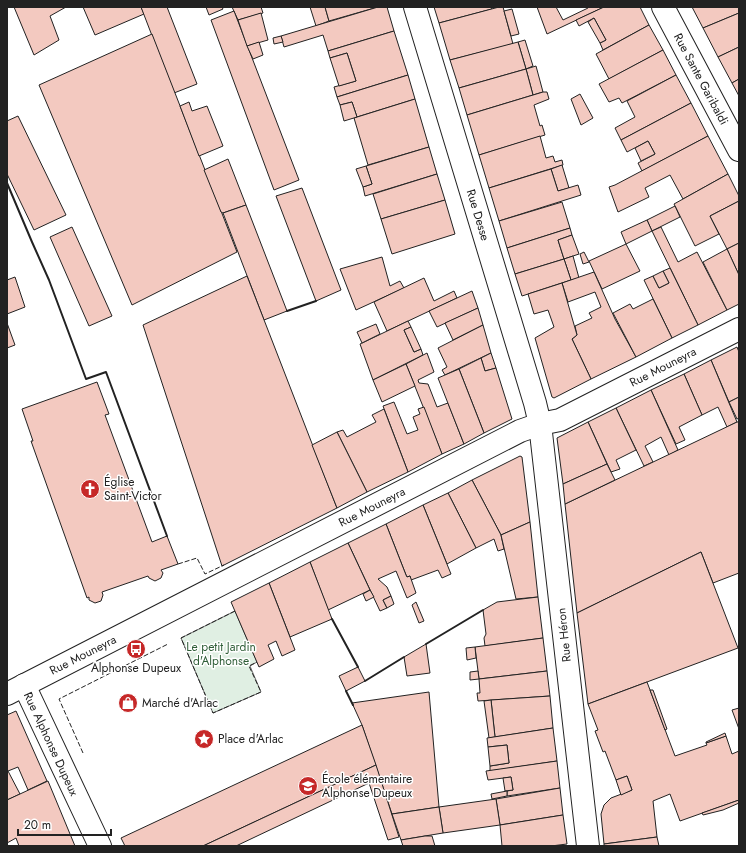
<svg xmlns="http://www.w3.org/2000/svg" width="746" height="853" font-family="Jost,sans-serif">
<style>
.green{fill:#e0efe3;stroke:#6f6f6f}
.building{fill:#f3c9c0;stroke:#222}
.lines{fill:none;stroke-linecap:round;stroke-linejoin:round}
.minor-casing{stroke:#222;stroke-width:24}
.minor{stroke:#fff;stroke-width:22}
.fence{stroke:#222;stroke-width:1;stroke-dasharray:5 2;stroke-linecap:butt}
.wall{stroke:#222;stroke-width:2}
.labels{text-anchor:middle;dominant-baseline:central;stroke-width:3;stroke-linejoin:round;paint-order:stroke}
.street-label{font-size:12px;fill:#222;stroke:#fff}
.poi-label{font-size:12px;fill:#222;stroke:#fff;text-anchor:start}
.park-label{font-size:12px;fill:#2f5e38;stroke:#fff}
</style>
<rect width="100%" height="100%" fill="#fff"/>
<path class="green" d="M235,611L257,662L250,666L261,692L213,713L181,638Z"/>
<g class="building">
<path d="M14,7H66L50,16L59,40L34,55Z"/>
<path d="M83,7H141L144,14L95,35Z"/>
<path d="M141,7H167L197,84L174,93Z"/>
<path d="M206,7H222L223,9L209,15Z"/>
<path d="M232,7H261L263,13L238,20Z"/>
<path d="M310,7H325L329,21L316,26Z"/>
<path d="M325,7H378L329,21Z"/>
<path d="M378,7H387L394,31L328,51L323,35L284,47L281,36Z"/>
<path d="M434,7H491L492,9L439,23Z"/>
<path d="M499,7H503L513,44L450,60L439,23Z"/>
<path d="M537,7H556L563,20L588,8V7H604L547,34Z"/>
<path d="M604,7H640L649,25L603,50L600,43L606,40L594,18L579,26L576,20Z"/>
<path d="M692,7H739V13L703,28Z"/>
<path d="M512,9L519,34L511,36L504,11Z"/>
<path d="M234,11L299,180L274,190L211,20Z"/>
<path d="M261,13L268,40L247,46L238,20Z"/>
<path d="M739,13V47L718,57L703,28Z"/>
<path d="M594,18L606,40L600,43L588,22Z"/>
<path d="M649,25L663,50L609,79L596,54Z"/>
<path d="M394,31L408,75L337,97L334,87L356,81L347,53L330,58L328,51Z"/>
<path d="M152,34L237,252L132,305L39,85Z"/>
<path d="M281,36L283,42L274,44L273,38Z"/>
<path d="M525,40L533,66L526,69L518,42Z"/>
<path d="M259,42L263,55L253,59L247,46Z"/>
<path d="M518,42L526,69L459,88L450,60Z"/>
<path d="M739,47V79L732,83L718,57Z"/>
<path d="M663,50L676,75L622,103L619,98L609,102L599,84Z"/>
<path d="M347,53L356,81L339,86L330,58Z"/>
<path d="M536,66L543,92L533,95L526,69Z"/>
<path d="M526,69L533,95L467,115L459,88Z"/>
<path d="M408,75L415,99L357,117L352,102L340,105L337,97Z"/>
<path d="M676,75L691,103L621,140L615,128L635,117L627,101Z"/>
<path d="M739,79V96L732,83Z"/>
<path d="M543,92H547L549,99L534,105L540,126L542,125L545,135L479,155L467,115Z"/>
<path d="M580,94L593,118L581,125L571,99Z"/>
<path d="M415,99L429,147L368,165L354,118Z"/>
<path d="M189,102L192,111L207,106L223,146L199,156L180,106Z"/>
<path d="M352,102L357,117L344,121L340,105Z"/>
<path d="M691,103L708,136L642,171L638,163L655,154L648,141L627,152L621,140Z"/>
<path d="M18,116L66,215L34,230L7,174V121Z"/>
<path d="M540,136L546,158L553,156L555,162L562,160L563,165L489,188L479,155Z"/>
<path d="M708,136L728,174L683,199L670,175L645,188L649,197L618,212L609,187L615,185Z"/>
<path d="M648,141L655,154L641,161L635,148Z"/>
<path d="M429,147L437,174L365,196L363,187L372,184L366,166Z"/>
<path d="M228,159L246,205L223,213L221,212L204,170Z"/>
<path d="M562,165L569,188L558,191L551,169Z"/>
<path d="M366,166L372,184L363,187L356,169Z"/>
<path d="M551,169L558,191L578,185L581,195L499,221L489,188Z"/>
<path d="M437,174L445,200L381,219L373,194Z"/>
<path d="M728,174L739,196V201L710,216L719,234L695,246L674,204Z"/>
<path d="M302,188L341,290L316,301L276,196Z"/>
<path d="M445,200L455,234L392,254L381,219Z"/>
<path d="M739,201V243L727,249L710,216Z"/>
<path d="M562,202L570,228L507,248L499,221Z"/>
<path d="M246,205L287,311L264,320L223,213Z"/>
<path d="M675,206L680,217L652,231L647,220Z"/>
<path d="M647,220L652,231L626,244L621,232Z"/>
<path d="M72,227L112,316L89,326L50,237Z"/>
<path d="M661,227L678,262L697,252L727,310L698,325L652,231Z"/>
<path d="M570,228L572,235L558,240L564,259L515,274L507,248Z"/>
<path d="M572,235L579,254L564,259L558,240Z"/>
<path d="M739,243V275L727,249Z"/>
<path d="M626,244L640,271L602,289L589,261Z"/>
<path d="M727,249L739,275V304L727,310L703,262Z"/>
<path d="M584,252L589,262L583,264L580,254Z"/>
<path d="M573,256L579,278L571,280L564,259Z"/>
<path d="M382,257L390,286L400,281L404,288L356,310L340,269Z"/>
<path d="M564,259L571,280L522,296L515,274Z"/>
<path d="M670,268L698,325L672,338L644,280L653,276L659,288L669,283L663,271Z"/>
<path d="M663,271L669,283L659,288L653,276Z"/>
<path d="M594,272L615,319L636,357L591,379L572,339L577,335L575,326L592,318L589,313L601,307L595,292L568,302L562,283Z"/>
<path d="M247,276L337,508L222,566L143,325Z"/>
<path d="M15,277L25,307L7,314V280Z"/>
<path d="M424,278L434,301L454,291L457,298L387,331L374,302Z"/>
<path d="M562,283L577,335L572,339L591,379L554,398L552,397L535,338L554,327L548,310L534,314L528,294Z"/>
<path d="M472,291L478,308L437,327L429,311Z"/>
<path d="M653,299L672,338L636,357L613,313L630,304L633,309Z"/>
<path d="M478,308L483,325L453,340L445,323Z"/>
<path d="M408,321L411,327L404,330L414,352L421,349L423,355L373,380L360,344Z"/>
<path d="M7,323L15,345L7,348Z"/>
<path d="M376,324L380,334L362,343L357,332Z"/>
<path d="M483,325L491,353L445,375L442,370L447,367L438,348Z"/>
<path d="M411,327L421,349L414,352L404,330Z"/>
<path d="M737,347L739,352V397L729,402L711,360Z"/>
<path d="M427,353L434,372L418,380L419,383L428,384L437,407L448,403L464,444L442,454L406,364Z"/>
<path d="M491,353L496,368L485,371L481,358Z"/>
<path d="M481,358L485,371L496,368L512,419L484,433L459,369Z"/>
<path d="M711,360L737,422L727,427L718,407L702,415L684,374Z"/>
<path d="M406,364L415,386L382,402L373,380Z"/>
<path d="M459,369L484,433L464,444L438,378Z"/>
<path d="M684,374L702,415L679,427L685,440L676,444L651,390Z"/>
<path d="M97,382L109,414L105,415L152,542L167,536L178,564L161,570L163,573L161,578L155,581L149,578L148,576L102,592L103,595L101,601L95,603L89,600V597L87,598L31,441H33L22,409Z"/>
<path d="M651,390L678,450L669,455L661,437L645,446L653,462L644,466L616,408Z"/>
<path d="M739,397V418L737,419L729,402Z"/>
<path d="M394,402L407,434L418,430L413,417L420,414L418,409L424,407L442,454L408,472L383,406Z"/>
<path d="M616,408L636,450L616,460L620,469L611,472L588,422Z"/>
<path d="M384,409L408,472L367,492L337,432L343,430L347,437L376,422L372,415Z"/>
<path d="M588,422L607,464L563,484L557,438Z"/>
<path d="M737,422H739V573L713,583L701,552L577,613L565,504Z"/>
<path d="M337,432L367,492L337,508L312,445Z"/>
<path d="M520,456L522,457L530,522L501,535L472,480Z"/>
<path d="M607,464L615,480L565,504L563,484Z"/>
<path d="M472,480L501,535L504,549L498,551L494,539L476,548L448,493Z"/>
<path d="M448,493L476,548L447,564L423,505Z"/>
<path d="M423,505L451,574L442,578L438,570L411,580L410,576L407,577L406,575L386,524Z"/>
<path d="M530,522L538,597L516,599L501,535Z"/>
<path d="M386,524L406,575L407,577L410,576L416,593L407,598L396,571L378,579L387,587L391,596L383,600L387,608L380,611L348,543Z"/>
<path d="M348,543L370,590L328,610L310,562Z"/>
<path d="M701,552L738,648L588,704L577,613Z"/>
<path d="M310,562L332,619L290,637L269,583Z"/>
<path d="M269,583L295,650L282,656L276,641L268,645L274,659L259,667L231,602Z"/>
<path d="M370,590L374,597L366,601L363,594Z"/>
<path d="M391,596L394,604L387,608L383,600Z"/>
<path d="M538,597L543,638L485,646L484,638L486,634L483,610L497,602Z"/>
<path d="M416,602L424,621L419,623L412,605Z"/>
<path d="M543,638L547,671L479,679L475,647Z"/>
<path d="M426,644L430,673L407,676L404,657Z"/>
<path d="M475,647L476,658L467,660L466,648Z"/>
<path d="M358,667L365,681L346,691L339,676Z"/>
<path d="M478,671L479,679L470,680V672Z"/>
<path d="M547,671L550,696L478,701L477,693H480L479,679Z"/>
<path d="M647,682L675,756L707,745L706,743L726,736L732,754L739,751V800L680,821L670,794L653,801L657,837L604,844L601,814L604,805L611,798L632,790L627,776L616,780L605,751L603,752L595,731L598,730L588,704Z"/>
<path d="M650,690H653L667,729L665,730Z"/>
<path d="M429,692L439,807L392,814L362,725L352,703Z"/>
<path d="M550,696L553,728L495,737L491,700Z"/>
<path d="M491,700L495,737L489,738L484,701Z"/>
<path d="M739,708V729L732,710Z"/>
<path d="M16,711L47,781L28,790L18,767L8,771L20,794L7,800V715Z"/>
<path d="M362,725L376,765L203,846H125L121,838Z"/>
<path d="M553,728L557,761L490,771V766L509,763L507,745L488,747L487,738Z"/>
<path d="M725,733L726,736L706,743V742Z"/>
<path d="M507,745L509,763L490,766L488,747Z"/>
<path d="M557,761L560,788L507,796V791L513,790L511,777L488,780L486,771Z"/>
<path d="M376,765L399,837L388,840L369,783L236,846H203Z"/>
<path d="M627,776L632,790L621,795L616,780Z"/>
<path d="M511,777L513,790L505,791L503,778Z"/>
<path d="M48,781L75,846H19L16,838L7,843V800Z"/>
<path d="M560,788L563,815L500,825L496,799Z"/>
<path d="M507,791V796L492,799L491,794Z"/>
<path d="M496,799L500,825L443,833L439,807Z"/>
<path d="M739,800V803L723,810L703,815L702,813Z"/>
<path d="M439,807L443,833L401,840L392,814Z"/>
<path d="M563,815L567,844L551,846H502L500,825Z"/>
<path d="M425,836H432L435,846H403L401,840Z"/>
<path d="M657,837L659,846H604V844Z"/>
</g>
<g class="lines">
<defs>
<g id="minor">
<path d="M415,7L535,403L540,424L588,846"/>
<path d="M663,7L739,150"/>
<path d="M24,685L100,846"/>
<path d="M7,694L520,431L540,424L560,420L739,329"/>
</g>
</defs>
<use href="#minor" class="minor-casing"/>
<use href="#minor" class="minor"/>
<g class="fence">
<path d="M178,564L197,558L205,574L224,565"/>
<path d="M235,611L181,638L213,713L261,692L249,666L257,662"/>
<path d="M83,753L59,699L168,644"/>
</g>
<g class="wall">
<path d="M7,183L32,242L49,280L86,379L106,372L167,536"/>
<path d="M287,311L316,301"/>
<path d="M332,619L358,667"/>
<path d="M426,644L483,610"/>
<path d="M365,681L404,657"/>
<path d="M346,691L353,705"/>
</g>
</g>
<defs>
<symbol id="church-disc" viewBox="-11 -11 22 22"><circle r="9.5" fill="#c62828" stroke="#fff"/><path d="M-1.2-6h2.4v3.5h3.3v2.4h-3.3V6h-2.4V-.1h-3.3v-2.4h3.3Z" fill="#fff"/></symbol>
<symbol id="bus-disc" viewBox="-11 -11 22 22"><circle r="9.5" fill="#c62828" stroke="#fff"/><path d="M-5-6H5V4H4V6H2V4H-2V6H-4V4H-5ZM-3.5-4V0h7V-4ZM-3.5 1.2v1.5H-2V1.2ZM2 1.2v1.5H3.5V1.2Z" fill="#fff"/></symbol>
<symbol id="shop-disc" viewBox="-11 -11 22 22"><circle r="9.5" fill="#c62828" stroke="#fff"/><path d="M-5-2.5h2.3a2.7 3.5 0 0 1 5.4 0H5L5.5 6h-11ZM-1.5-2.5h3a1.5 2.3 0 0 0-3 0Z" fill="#fff"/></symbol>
<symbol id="sight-disc" viewBox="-11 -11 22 22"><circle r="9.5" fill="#c62828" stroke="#fff"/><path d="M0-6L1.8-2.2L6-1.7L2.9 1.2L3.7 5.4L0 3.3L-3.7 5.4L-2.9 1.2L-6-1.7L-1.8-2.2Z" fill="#fff"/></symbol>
<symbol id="school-disc" viewBox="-11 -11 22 22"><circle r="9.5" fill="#c62828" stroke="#fff"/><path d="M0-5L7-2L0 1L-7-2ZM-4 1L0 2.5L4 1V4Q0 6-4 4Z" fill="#fff"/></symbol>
</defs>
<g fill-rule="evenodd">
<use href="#church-disc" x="79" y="478" width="22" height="22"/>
<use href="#bus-disc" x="125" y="638" width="22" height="22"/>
<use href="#shop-disc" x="117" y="692" width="22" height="22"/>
<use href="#sight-disc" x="193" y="728" width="22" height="22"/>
<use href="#school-disc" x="297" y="775" width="22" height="22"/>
</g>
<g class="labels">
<g class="street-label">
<text transform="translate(701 79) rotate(62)">Rue Sante Garibaldi</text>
<text transform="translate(478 215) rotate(73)">Rue Desse</text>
<text transform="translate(663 367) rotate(-27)">Rue Mouneyra</text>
<text transform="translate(372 507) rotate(-27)">Rue Mouneyra</text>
<text transform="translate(564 635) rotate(-96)">Rue Héron</text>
<text transform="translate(83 655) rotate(-27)">Rue Mouneyra</text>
<text transform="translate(51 744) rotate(65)">Rue Alphonse Dupeux</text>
</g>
<g class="poi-label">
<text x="104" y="482">Église<tspan x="104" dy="14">Saint-Victor</tspan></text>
<text x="136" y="668" text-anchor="middle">Alphonse Dupeux</text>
<text x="142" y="703">Marché d'Arlac</text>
<text x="218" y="739">Place d'Arlac</text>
<text x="322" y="779">École élémentaire<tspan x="322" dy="14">Alphonse Dupeux</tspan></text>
</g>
<g class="park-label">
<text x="221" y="647">Le petit Jardin<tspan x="221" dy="14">d'Alphonse</tspan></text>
</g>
</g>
<rect width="746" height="853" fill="none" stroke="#222222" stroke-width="16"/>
<path d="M18 829v6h93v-6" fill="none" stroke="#222222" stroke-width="2"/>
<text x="24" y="829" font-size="12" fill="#222222" stroke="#ffffff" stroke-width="3" paint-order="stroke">20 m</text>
</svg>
